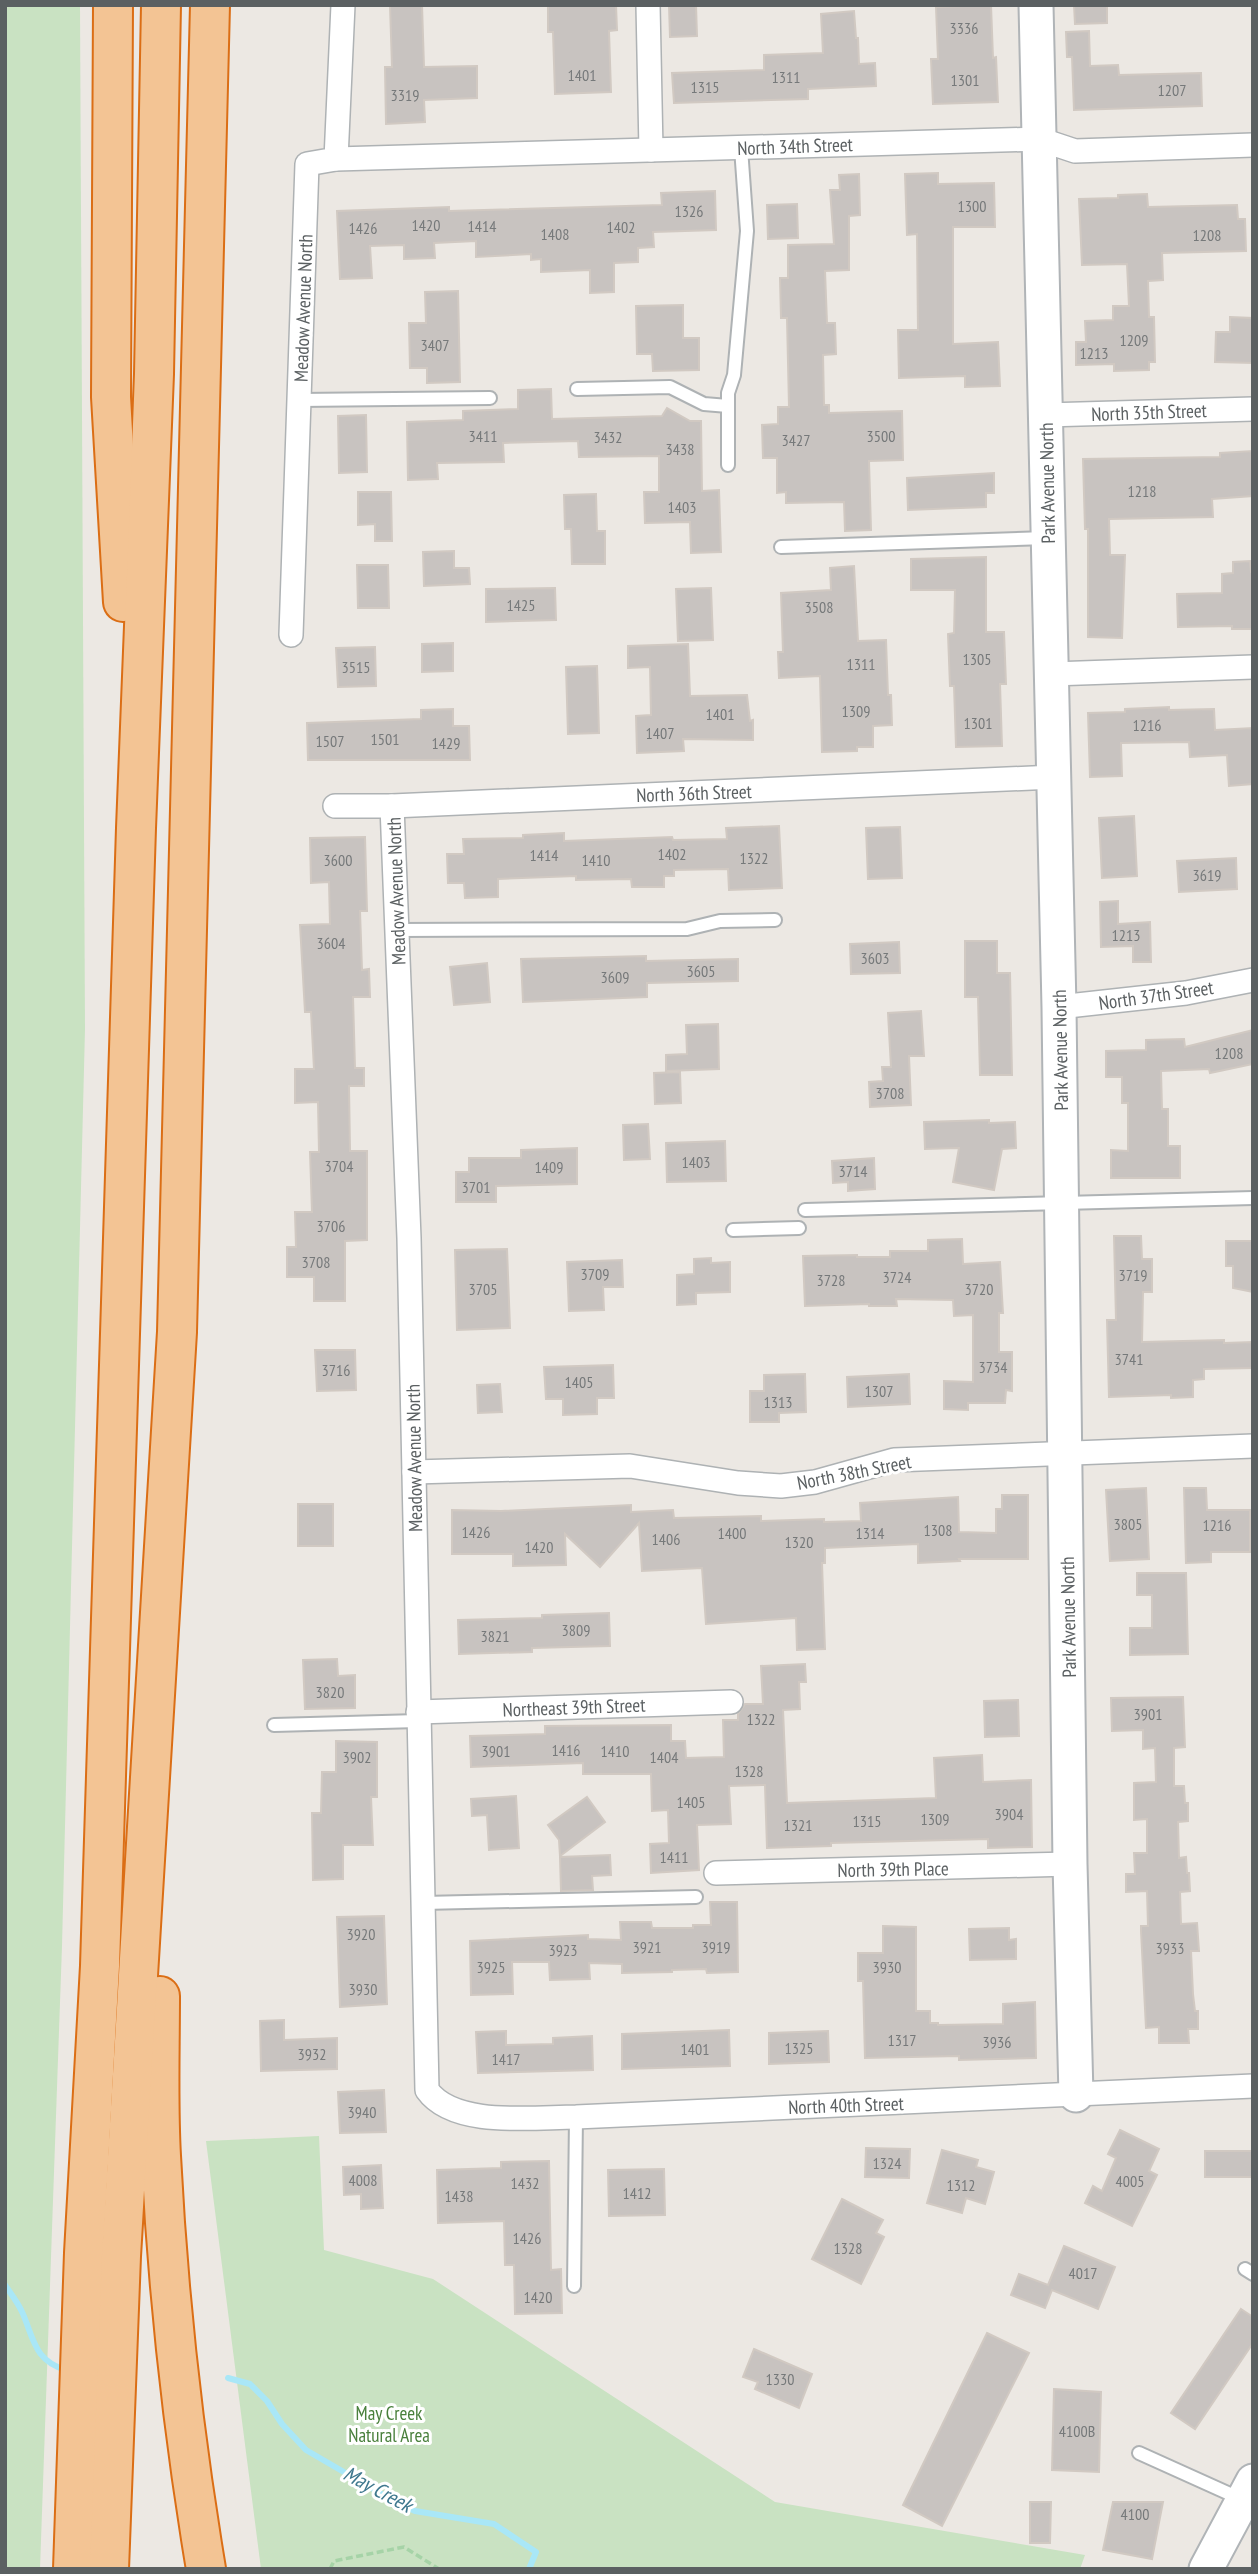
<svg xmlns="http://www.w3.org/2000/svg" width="1258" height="2574" font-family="'PT Sans Narrow',sans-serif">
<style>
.green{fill:#c9e2c2}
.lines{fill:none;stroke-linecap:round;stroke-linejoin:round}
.stream{stroke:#a9e7f7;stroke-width:6}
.building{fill:#c8c3c0;stroke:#d1c9c2;stroke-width:2}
.lane-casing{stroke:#aeb2b4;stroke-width:16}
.street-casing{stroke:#aeb2b4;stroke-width:26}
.secondary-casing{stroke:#b0b4b7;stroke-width:37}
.highway-casing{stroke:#db6e15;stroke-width:42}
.path{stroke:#a6d3a7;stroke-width:3.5;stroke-dasharray:7 3.5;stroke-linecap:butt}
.lane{stroke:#fff;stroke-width:12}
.street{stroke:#fff;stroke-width:23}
.secondary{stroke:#fff;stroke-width:33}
.highway{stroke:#f3c494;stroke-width:38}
.labels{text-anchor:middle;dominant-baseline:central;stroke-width:6;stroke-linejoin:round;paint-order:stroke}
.number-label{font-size:16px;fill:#76797a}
.street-label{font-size:19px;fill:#5b6062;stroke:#fff}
.park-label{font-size:19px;fill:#49803c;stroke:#fff}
.water-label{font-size:21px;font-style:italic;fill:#3f788e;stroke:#fff}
</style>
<rect width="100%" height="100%" fill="#ece8e3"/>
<g class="green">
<path d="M5,5H80L85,1029L62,1946L40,2569H5Z"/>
<path d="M319,2136L324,2250L433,2279L775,2502L1085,2555L1080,2569H261L206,2141Z"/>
</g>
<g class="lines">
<g class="stream">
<path d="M5,2285C11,2294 19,2304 23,2314C34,2340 35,2361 66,2370"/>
<path d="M228,2378L250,2384L267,2401L282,2424L306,2450L392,2500L415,2511L494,2524L536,2552L529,2569"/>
</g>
</g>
<g class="building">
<path d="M390,5H422L424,67L477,66V98L424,100L425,122L386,124L385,67H392Z"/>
<path d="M548,5H616L617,30L609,31L611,92L555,94L553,32H548Z"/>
<path d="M669,5H696L697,36L670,37Z"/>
<path d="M991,5L993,58L996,57L998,102L933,104L931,59H938L936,7Z"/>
<path d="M1074,5H1107V23L1075,24Z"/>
<path d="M854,11L856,38H858L859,64L875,63L876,86L808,89V99L674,103L672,73L764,70V55L823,53L821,14Z"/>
<path d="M1089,31L1090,66L1118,65L1119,75L1201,73L1202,106L1074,110L1072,57H1067L1066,32Z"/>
<path d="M938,173V184L994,183L995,227H953V344L998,342L1000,386L965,387V376L899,378L898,330H918L917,234L907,235L905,174Z"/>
<path d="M859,174L860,215L849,216V270L825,271L827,323H835L836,354L823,355L824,405H829V413L902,411L903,460L869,461L871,530L845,531L844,502L786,503V492L777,493V458H763L762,425L778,424V407H789L787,318H781L780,278H788V245L834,244L830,190H840L839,175Z"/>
<path d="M715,191L716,230L653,232L654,247L638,248V262L614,263V292L590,293V270L541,272V259L531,260V254L476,257V241L434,243L435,258L404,259V245L370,246L372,278L340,279L337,211L449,207V211L662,205L661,193Z"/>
<path d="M1147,194L1148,207L1237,205L1238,219H1245L1246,251L1162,253L1163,280L1148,281L1149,317H1154L1155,362H1149V370L1114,371V364L1076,365V342H1086L1085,321L1113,320V306H1129L1127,264L1082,265L1079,199L1118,198V195Z"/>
<path d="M797,204L798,238L768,239L767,205Z"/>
<path d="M458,291L460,382L427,383V368H410L409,323H426L425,292Z"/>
<path d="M683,305V338H699V370L653,371L652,354H637L636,306Z"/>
<path d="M1230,317L1253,318V363L1215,362L1216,332H1230Z"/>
<path d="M551,389L552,419L662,416L667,408L690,421H701L702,491L719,490L721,552L691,553L690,522L645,523L644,492H659V456L579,457L578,441L503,443L504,462L437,463L438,479L408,480L407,422L463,420V411L518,409V390Z"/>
<path d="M366,415L367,472L339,473L338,416Z"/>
<path d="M1253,451V496L1212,499L1213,517L1109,519L1110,555H1125L1122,638L1088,637V529H1085L1083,459L1220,457V453Z"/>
<path d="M994,473V493H986V507L908,510L907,478Z"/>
<path d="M358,492H391L392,541H375V524L358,525Z"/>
<path d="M596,494L597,531H605V564H572L571,529H565L564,495Z"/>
<path d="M454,551V568H469L470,584L424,586L423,552Z"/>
<path d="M986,557V632H1004L1006,684H1000L1002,746L956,747L954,686H950L948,634L954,633L955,590H911V559Z"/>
<path d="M1250,561L1251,572H1253V629H1232V626L1178,627L1177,594L1222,593V574L1233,573V562Z"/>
<path d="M357,565H388L389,608H358Z"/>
<path d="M854,566L858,641L886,640L888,695H891L892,725L873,726V747H857V751L822,752L820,676L779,678L778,652H783L781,593L831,590L830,568Z"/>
<path d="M555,588L556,620L486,622V589Z"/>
<path d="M711,588L713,640L678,641L676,589Z"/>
<path d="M453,643V671L422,672V644Z"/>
<path d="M688,644L690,696L747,695L750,721L753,720V740L683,739L684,751L637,753L636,716L651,715L650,667L628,668V646Z"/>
<path d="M375,647L376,686L338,687L336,648Z"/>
<path d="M597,666L599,733L568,734L566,667Z"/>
<path d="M1169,707V710L1214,709L1215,730L1253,728V784L1229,786L1227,755L1190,757L1189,742L1121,743L1122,776L1090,777L1088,713L1125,712V709Z"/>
<path d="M453,709V726H469L470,760H308L307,723L421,719V710Z"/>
<path d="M1134,816L1137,876L1102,878L1099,818Z"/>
<path d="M779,826L782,888L729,890L728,869L674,870V876H664V887H632L631,879L576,880V876L498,879V897L465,898L464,883H448L447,854H464L463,839L523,838V835L564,833V841L672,837L673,840L727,839L726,828Z"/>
<path d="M900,827L902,878L868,879L866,828Z"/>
<path d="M365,837L367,911H360L362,970L369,969L370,997H353L355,1068H364V1086H349L350,1151H367V1240L345,1241V1301H314V1277H287V1247H296L295,1212H312L310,1152H319L318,1102L295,1103V1069H314L311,1012H305L300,925L330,924L329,882L311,883L310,838Z"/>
<path d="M1236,858L1237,889L1179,892L1177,861Z"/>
<path d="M1118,901V924L1150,922L1151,962H1133V946L1101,947L1100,902Z"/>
<path d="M965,941H997V973H1010L1012,1075H980L978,997H965Z"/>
<path d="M899,942L900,973L851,974L850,944Z"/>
<path d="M646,956V961L738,959V981L647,983V997L523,1002L521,959Z"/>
<path d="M487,963L490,1002L454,1005L450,967Z"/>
<path d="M921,1011L924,1056H909L911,1105L870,1107L869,1082L883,1081L882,1067H891L888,1013Z"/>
<path d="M718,1024L719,1069L666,1071V1055L687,1054L686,1025Z"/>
<path d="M1253,1030V1064L1210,1073L1209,1069L1161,1071L1162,1109H1168V1146H1180V1178H1111V1150L1128,1151V1103H1122V1077H1106V1051L1146,1050V1040L1184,1039L1185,1047Z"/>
<path d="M680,1072L681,1103L655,1104L654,1073Z"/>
<path d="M989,1120V1123L1015,1122L1016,1148L1002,1149L994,1190L953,1182L959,1148L925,1149L924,1122Z"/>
<path d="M648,1124L650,1159L624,1160L623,1125Z"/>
<path d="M725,1141L726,1181L667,1182L666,1143Z"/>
<path d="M577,1148V1184L496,1186V1202H456V1172H469V1158H521V1150Z"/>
<path d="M874,1158L875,1189L848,1191V1182L833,1183L832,1161Z"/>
<path d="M1114,1236H1141L1142,1259H1152V1292H1143L1142,1342L1224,1340V1343L1253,1342V1368L1204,1369V1379L1193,1380V1397L1171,1398V1395L1109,1397L1107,1320H1116Z"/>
<path d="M962,1239L963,1264L1000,1262L1003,1313H999V1352H1012V1391L1006,1390L1005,1403H968V1410L944,1409V1381L973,1382V1315L954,1316L953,1300L896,1299L897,1306H869V1304L805,1306L803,1256L857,1255V1257H890V1251H928V1240Z"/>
<path d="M1226,1241H1252L1253,1292L1233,1288V1266H1226Z"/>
<path d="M507,1249L510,1328L457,1330L455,1250Z"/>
<path d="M711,1258V1263L730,1262V1292L696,1293V1304L677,1305V1275L694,1274V1259Z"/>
<path d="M622,1260L623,1287H603L604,1310L569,1311L567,1262Z"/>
<path d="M315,1350H355L356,1390L317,1391Z"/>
<path d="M613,1365L614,1398H597V1414L563,1415V1399H546L544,1367Z"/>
<path d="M805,1374L806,1412L779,1413V1422H750V1391H764V1375Z"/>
<path d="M909,1374L910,1404L848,1407L847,1377Z"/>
<path d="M500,1384L502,1412L478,1413L477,1385Z"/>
<path d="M1146,1488L1149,1559L1110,1561L1106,1490Z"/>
<path d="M1184,1488H1206L1207,1510H1250V1552H1211V1562L1186,1563Z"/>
<path d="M1002,1495H1028V1559H959L960,1561L918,1563V1544L825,1548V1563H822L825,1649L797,1650L796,1618L706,1624L702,1568L642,1571L639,1523L600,1567L565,1534L566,1565L513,1566V1554H452V1510L501,1511L631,1505V1512L673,1510L674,1518L761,1516V1521L824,1519V1522L861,1521L860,1503L958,1497L959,1532L996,1533V1509H1002Z"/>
<rect x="298" y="1504" width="35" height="42"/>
<path d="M1137,1573H1186L1188,1654L1130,1655V1628H1152V1595H1137Z"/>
<path d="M609,1613L610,1646L532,1648V1652L459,1654L458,1620L542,1618V1615Z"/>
<path d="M337,1659L338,1676L355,1675V1708L305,1709L303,1660Z"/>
<path d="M805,1664L806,1682H799L800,1709L783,1710L787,1803L936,1798L934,1758L982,1755L983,1782L1031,1780L1032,1847L988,1848V1839L831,1843V1846L767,1848L765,1785L729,1786L731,1824L697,1825L699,1870L651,1873L650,1844L669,1843L668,1810L652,1811L651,1774H583V1763L471,1767L470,1736L545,1734V1726L671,1725V1741H685L686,1758L724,1757L723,1720H738V1714L745,1704H763L761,1666Z"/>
<path d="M1183,1697L1185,1747L1174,1748V1786H1184L1185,1803H1188V1821L1178,1822L1179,1858L1186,1857L1187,1873H1189L1190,1891L1180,1892L1181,1924L1197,1923L1199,1951H1191L1193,1994L1195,2011H1198V2029H1188L1189,2043H1159V2027L1146,2028L1141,1931V1926H1148L1147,1891L1126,1892V1874H1135L1134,1853H1147V1819L1134,1820V1783L1156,1782L1155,1748L1143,1749V1730L1112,1731L1111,1698Z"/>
<path d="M1018,1700L1019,1736L985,1737L984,1701Z"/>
<path d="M336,1741L377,1742V1797H371L373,1845H343V1879L313,1880L312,1813H321L322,1772H336Z"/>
<path d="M516,1796L519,1848L489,1850L487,1815L472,1816L471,1799Z"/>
<path d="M587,1797L605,1822L560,1856L559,1840L548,1825Z"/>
<path d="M610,1855L611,1875L592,1876L593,1890L561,1891L560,1857Z"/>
<path d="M710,1902H737L738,1972L707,1973L706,1969L672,1970V1972L622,1973V1964L589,1963L590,1979L550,1980L549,1962H512L513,1994L471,1995L470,1941L588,1935V1939L621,1940L620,1922H651L652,1928H693V1925H711Z"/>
<path d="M384,1916L387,2004L340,2007L337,1917Z"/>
<path d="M883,1926L916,1927V2011H930V2023H938V2025L1003,2024V2004L1035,2002L1036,2058L959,2060V2056L865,2058L863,1981H858V1953H883Z"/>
<path d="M1009,1928V1940L1016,1939V1959L970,1960L969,1929Z"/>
<path d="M284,2020V2040L337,2038V2069L261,2071L260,2021Z"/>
<path d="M729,2030L730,2066L622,2069V2034Z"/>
<path d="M506,2031V2045L553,2044V2038L592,2036L593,2070L478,2073L476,2032Z"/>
<path d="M828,2031L829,2062L769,2064V2033Z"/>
<path d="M384,2090L386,2132L340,2133L338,2092Z"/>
<path d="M1120,2130L1159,2149L1149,2171L1157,2175L1132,2226L1085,2203L1093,2186L1102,2191L1116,2158L1108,2154Z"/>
<path d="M866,2148L910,2149L909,2178L865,2177Z"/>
<path d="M942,2150L978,2160L976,2167L994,2172L985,2204L966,2198L962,2213L927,2203Z"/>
<rect x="1205" y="2151" width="48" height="26"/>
<path d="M549,2161L551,2270L561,2269L562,2313L515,2314L514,2265H505L504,2221L438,2223L437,2170L501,2168V2162Z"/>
<path d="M381,2165L383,2208L361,2209V2194L344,2195L343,2167Z"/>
<path d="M664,2169L665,2215L609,2216L608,2170Z"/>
<path d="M842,2199L883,2220L876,2233L884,2237L861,2284L812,2259Z"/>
<path d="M1064,2246L1115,2267L1098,2309L1052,2290L1045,2308L1011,2295L1019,2274L1048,2285Z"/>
<path d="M1241,2309L1253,2317V2343L1195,2429L1171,2413Z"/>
<path d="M987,2333L1029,2353L942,2526L903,2505Z"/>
<path d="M754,2349L812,2374L799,2408L755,2389L758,2382L743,2377Z"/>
<path d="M1054,2389L1101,2392L1099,2472L1052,2470Z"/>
<path d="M1030,2502H1051L1050,2543H1030Z"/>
<path d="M1113,2502H1163L1152,2559L1103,2550Z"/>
</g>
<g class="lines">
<defs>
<g id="lane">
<path d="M577,389L670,387L704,404L728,406"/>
<path d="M299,400L490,398"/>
<path d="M728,465V393L734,375L747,231L741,148"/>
<path d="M781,547L1046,538"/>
<path d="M398,930L687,929L720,921L775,920"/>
<path d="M805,1210L1253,1198"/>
<path d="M733,1230L799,1228"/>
<path d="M274,1725L418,1721"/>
<path d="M423,1903L696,1897"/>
<path d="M1245,2269L1253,2274"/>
<path d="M574,2286L576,2117"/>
<path d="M1139,2453L1241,2499"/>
</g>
<g id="street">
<path d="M648,5L651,150"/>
<path d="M336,159L1039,139L1075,151L1253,145"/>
<path d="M1046,415L1253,409"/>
<path d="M291,635L307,164L336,159L343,5"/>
<path d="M1052,674L1253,667"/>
<path d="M335,806H392L1054,777"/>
<path d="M392,806L409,1238L427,2090C454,2128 534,2117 576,2117L1253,2086"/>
<path d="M1059,1007L1186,993L1253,980"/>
<path d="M414,1472L630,1466L738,1483L781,1486L815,1482L894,1460L1253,1446"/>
<path d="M418,1712L731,1702"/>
<path d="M716,1873L1070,1864"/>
</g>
<g id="secondary">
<path d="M1036,5L1059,1007L1070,1864L1076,2095"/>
<path d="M1206,2569L1253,2481"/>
</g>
<g id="highway">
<path d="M113,5L111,397L123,602"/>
<path d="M160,1996C160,2049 158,2103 161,2156C168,2294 183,2432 206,2569"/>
<path d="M73,2569L84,2253L100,1966L136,828L154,374L161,5"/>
<path d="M109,2569L121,2256L177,1332L210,5"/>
</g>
</defs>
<use href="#lane" class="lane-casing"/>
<use href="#street" class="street-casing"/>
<use href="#secondary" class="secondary-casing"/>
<use href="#highway" class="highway-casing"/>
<path class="path" d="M330,2569L334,2561L404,2547L439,2569"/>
<use href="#lane" class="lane"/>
<use href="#street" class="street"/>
<use href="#secondary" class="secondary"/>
<use href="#highway" class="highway"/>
</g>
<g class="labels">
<g class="number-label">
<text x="964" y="28">3336</text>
<text x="582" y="75">1401</text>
<text x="786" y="77">1311</text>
<text x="965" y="80">1301</text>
<text x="705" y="87">1315</text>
<text x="1172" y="90">1207</text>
<text x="405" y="95">3319</text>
<text x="972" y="206">1300</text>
<text x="689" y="211">1326</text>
<text x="426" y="225">1420</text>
<text x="482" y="226">1414</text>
<text x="621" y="227">1402</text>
<text x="363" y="228">1426</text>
<text x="555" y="234">1408</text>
<text x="1207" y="235">1208</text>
<text x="1134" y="340">1209</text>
<text x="435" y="345">3407</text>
<text x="1094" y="353">1213</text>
<text x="483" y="436">3411</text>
<text x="881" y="436">3500</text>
<text x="608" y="437">3432</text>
<text x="796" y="440">3427</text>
<text x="680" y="449">3438</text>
<text x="1142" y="491">1218</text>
<text x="682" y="507">1403</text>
<text x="521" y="605">1425</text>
<text x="819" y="607">3508</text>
<text x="977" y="659">1305</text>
<text x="861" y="664">1311</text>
<text x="356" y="667">3515</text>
<text x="856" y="711">1309</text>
<text x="720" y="714">1401</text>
<text x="978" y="723">1301</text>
<text x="1147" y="725">1216</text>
<text x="660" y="733">1407</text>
<text x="385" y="739">1501</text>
<text x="330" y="741">1507</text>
<text x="446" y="743">1429</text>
<text x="672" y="854">1402</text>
<text x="544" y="855">1414</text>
<text x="754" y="858">1322</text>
<text x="338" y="860">3600</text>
<text x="596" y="860">1410</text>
<text x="1207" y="875">3619</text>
<text x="1126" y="935">1213</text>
<text x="331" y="943">3604</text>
<text x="875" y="958">3603</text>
<text x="701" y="971">3605</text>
<text x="615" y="977">3609</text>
<text x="1229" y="1053">1208</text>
<text x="890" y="1093">3708</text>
<text x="696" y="1162">1403</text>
<text x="339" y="1166">3704</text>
<text x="549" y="1167">1409</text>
<text x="853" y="1171">3714</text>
<text x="476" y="1187">3701</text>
<text x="331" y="1226">3706</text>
<text x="316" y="1262">3708</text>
<text x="595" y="1274">3709</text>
<text x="1133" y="1275">3719</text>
<text x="897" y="1277">3724</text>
<text x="831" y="1280">3728</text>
<text x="483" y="1289">3705</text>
<text x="979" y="1289">3720</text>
<text x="1129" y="1359">3741</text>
<text x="993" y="1367">3734</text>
<text x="336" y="1370">3716</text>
<text x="579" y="1382">1405</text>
<text x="879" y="1391">1307</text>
<text x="778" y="1402">1313</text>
<text x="1128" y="1524">3805</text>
<text x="1217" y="1525">1216</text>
<text x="938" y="1530">1308</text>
<text x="476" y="1532">1426</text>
<text x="732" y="1533">1400</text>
<text x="870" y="1533">1314</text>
<text x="666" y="1539">1406</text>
<text x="799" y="1542">1320</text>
<text x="539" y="1547">1420</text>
<text x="576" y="1630">3809</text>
<text x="495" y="1636">3821</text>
<text x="330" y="1692">3820</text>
<text x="1148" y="1714">3901</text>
<text x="761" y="1719">1322</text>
<text x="566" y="1750">1416</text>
<text x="496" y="1751">3901</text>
<text x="615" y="1751">1410</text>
<text x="357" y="1757">3902</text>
<text x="664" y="1757">1404</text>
<text x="749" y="1771">1328</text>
<text x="691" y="1802">1405</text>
<text x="1009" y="1814">3904</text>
<text x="935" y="1819">1309</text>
<text x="867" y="1821">1315</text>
<text x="798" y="1825">1321</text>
<text x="674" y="1857">1411</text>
<text x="361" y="1934">3920</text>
<text x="647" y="1947">3921</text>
<text x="716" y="1947">3919</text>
<text x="1170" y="1948">3933</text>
<text x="563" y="1950">3923</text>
<text x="491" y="1967">3925</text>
<text x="887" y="1967">3930</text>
<text x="363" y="1989">3930</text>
<text x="902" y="2040">1317</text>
<text x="997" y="2042">3936</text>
<text x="799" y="2048">1325</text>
<text x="695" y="2049">1401</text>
<text x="312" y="2054">3932</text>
<text x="506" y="2059">1417</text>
<text x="362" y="2112">3940</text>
<text x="887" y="2163">1324</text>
<text x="363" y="2180">4008</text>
<text x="1130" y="2181">4005</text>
<text x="525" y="2183">1432</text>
<text x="961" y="2185">1312</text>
<text x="637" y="2193">1412</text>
<text x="459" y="2196">1438</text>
<text x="527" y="2238">1426</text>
<text x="848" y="2248">1328</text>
<text x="1083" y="2273">4017</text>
<text x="538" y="2297">1420</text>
<text x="780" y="2379">1330</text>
<text x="1077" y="2431">4100B</text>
<text x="1135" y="2514">4100</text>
</g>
<g class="street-label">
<text transform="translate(795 146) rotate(-2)">North 34th Street</text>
<text transform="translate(303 308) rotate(-88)">Meadow Avenue North</text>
<text transform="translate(1149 412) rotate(-2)">North 35th Street</text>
<text transform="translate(1047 483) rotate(-91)">Park Avenue North</text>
<text transform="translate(694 793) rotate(-2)">North 36th Street</text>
<text transform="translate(396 891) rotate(-92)">Meadow Avenue North</text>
<text transform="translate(1156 995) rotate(-8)">North 37th Street</text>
<text transform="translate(1060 1050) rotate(-91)">Park Avenue North</text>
<text transform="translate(414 1458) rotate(-91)">Meadow Avenue North</text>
<text transform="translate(854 1472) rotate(-11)">North 38th Street</text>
<text transform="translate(1068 1617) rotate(-91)">Park Avenue North</text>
<text transform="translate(574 1707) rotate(-2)">Northeast 39th Street</text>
<text transform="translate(893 1869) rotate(-1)">North 39th Place</text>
<text transform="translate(846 2105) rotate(-2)">North 40th Street</text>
</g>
<g class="park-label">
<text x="389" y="2413">May Creek<tspan x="389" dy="22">Natural Area</tspan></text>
</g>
<g class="water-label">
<text transform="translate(378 2489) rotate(28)">May Creek</text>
</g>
</g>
<rect width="1258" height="2574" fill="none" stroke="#5b6062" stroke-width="14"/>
</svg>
